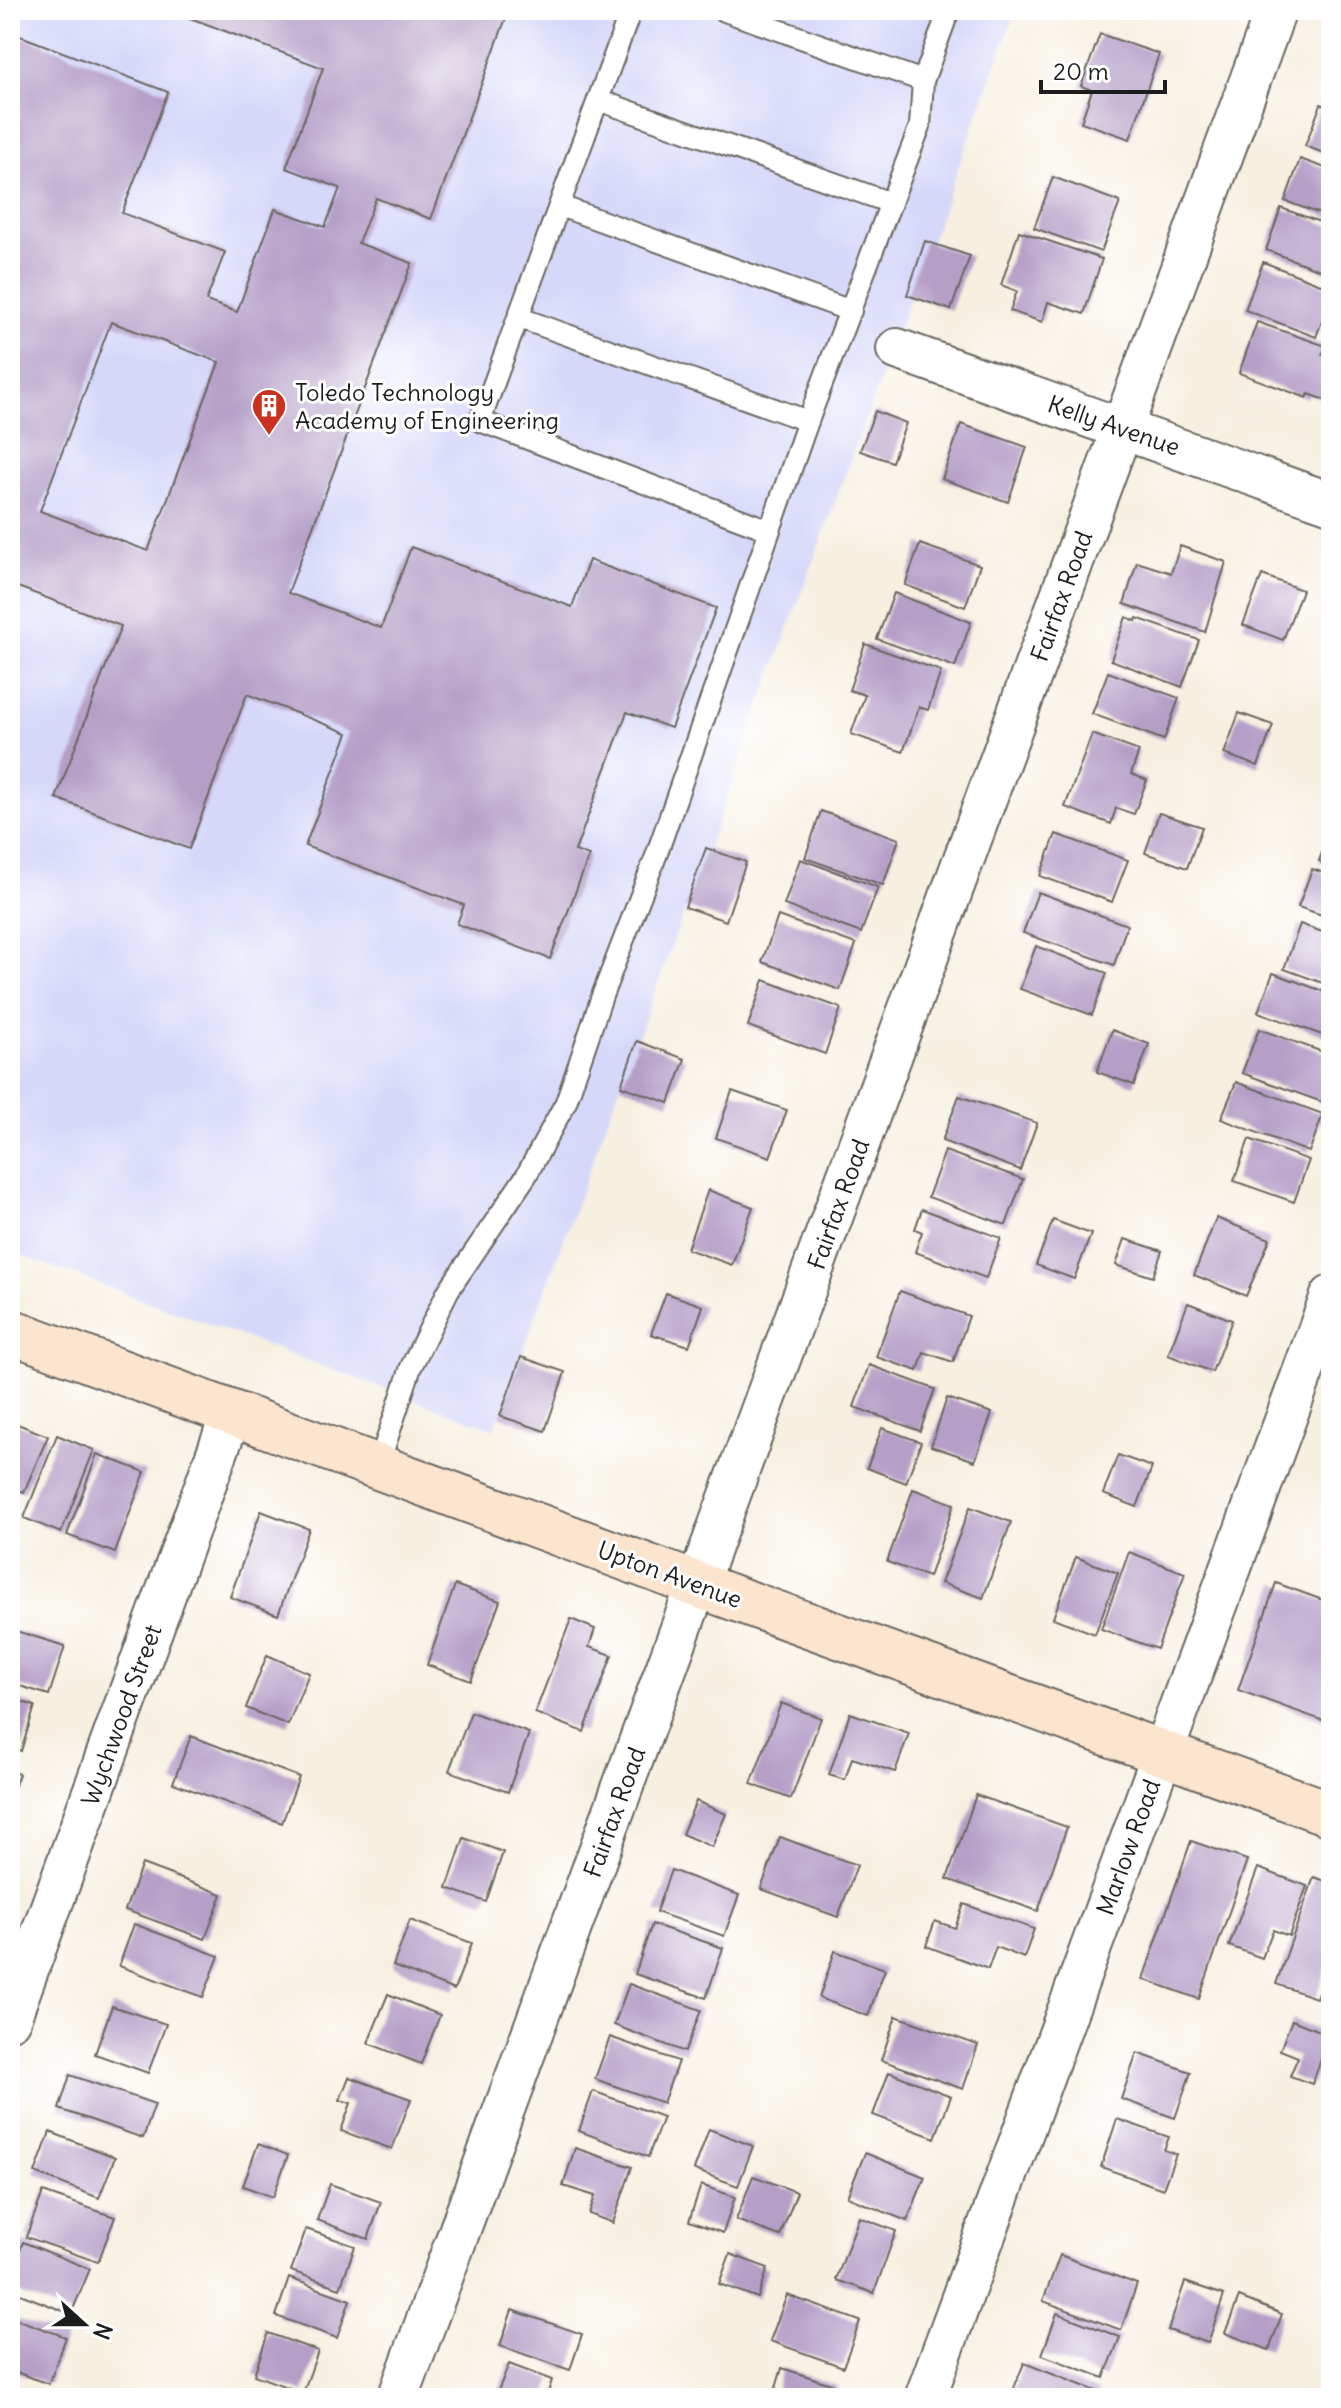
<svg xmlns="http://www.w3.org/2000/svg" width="1341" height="2408" font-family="Delius,sans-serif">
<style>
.built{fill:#d6d8f9}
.building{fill:#b59fc7;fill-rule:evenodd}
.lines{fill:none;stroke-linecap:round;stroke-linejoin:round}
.lane-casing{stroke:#696661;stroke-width:24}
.street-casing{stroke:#696661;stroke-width:44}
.secondary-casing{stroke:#696661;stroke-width:48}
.lane{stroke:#fff;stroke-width:20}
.street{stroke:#fff;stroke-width:40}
.secondary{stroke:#fbe5cf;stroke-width:44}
.labels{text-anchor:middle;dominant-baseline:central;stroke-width:6;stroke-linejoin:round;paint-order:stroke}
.poi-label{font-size:24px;fill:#1c1c1c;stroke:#fff;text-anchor:start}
.street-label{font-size:24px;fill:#1c1c1c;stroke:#fff}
</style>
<rect width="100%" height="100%" fill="#fff"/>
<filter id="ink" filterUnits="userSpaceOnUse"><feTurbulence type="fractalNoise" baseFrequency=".0125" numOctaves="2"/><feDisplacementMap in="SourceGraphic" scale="16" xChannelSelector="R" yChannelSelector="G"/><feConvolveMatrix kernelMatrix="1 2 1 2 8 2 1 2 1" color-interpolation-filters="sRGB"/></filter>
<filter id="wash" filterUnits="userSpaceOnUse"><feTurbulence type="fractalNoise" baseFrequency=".006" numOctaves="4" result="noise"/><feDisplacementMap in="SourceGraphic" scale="32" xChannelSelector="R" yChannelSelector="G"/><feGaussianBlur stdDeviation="1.8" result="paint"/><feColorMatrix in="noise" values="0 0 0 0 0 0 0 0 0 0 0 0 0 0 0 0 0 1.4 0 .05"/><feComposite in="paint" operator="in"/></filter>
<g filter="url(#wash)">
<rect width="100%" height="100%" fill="#f7f0e1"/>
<path class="built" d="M10,10H1016L494,1429L10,1251Z"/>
<g id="blocks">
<g class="building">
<path d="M169,10H509L431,219L376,198L358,243L412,263L288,593L381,628L411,547L572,607L589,560L716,608L671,728L627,712L575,851L589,856L550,959L457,924L464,905L305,846L348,733L247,694L189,849L56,798L121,626L10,584V32L168,92L122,213L225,252L206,301L237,312L275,209L325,227L340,188L286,168L323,68ZM111,322L219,362L148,551L40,511Z"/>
<path d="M1100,34L1159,54L1130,139L1081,122L1092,90L1081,86Z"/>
<path d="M1321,104L1331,108V156L1305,146Z"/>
<path d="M1300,159L1331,170V218L1285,201Z"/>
<path d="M1053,177L1120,202L1101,252L1034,228Z"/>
<path d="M1281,208L1331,226V274L1266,250Z"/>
<path d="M1019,231L1102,259L1084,314L1048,302L1042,322L1010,311L1017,291L1001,285Z"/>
<path d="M925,241L970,256L951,310L907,295Z"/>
<path d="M1263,262L1331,288V297L1316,337L1245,310Z"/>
<path d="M1257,322L1326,346L1322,355L1331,358V402L1309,394L1307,398L1239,373Z"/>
<path d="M875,411L906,423L892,462L860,451Z"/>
<path d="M961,424L1027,447L1008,502L942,479Z"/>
<path d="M920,544L980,565L965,607L905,585Z"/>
<path d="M1180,546L1226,562L1205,632L1124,604L1137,562L1171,573Z"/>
<path d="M1262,575L1302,590L1283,640L1243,625Z"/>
<path d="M894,593L971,622L955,667L877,639Z"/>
<path d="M1126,617L1136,621L1137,618L1199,640L1182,687L1111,660Z"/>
<path d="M865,644L941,671L928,710L919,707L903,752L851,734L865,695L849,690Z"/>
<path d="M1108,672L1179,698L1164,740L1092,714Z"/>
<path d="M1239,713L1273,725L1258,766L1224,754Z"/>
<path d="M1092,734L1139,751L1131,774L1147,780L1134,814L1116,808L1111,824L1065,807Z"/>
<path d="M821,811L899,839L883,885L805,858Z"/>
<path d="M1159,813L1202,827L1187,868L1145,853Z"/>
<path d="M1331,827V866L1319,861Z"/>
<path d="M1056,834L1128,860L1112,902L1040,876Z"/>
<path d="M706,848L746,862L726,921L685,907Z"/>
<path d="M800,859L878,887L861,933L784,905Z"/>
<path d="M1312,869L1331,875V918L1298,907Z"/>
<path d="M1038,892L1127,925L1114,965L1023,933Z"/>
<path d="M778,916L856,944L840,990L762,962Z"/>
<path d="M1300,924L1331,935V986L1284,969Z"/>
<path d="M1036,946L1107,973L1092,1015L1020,989Z"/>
<path d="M1273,973L1331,994V1038L1258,1012Z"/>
<path d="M764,980L841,1008L825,1054L748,1026Z"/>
<path d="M1259,1029L1331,1055V1088L1327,1087L1322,1102L1242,1073Z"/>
<path d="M1112,1030L1149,1044L1134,1085L1097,1072Z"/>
<path d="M637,1041L685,1059L669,1103L621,1086Z"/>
<path d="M1236,1082L1323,1114L1309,1152L1221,1119Z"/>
<path d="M732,1091L787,1110L770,1157L716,1138Z"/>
<path d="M959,1096L1037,1123L1020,1170L942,1141Z"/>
<path d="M1249,1139L1309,1160L1294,1202L1234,1181Z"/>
<path d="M945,1151L1023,1179L1006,1225L928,1197Z"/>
<path d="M708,1190L753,1207L732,1265L687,1249Z"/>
<path d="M922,1209L1001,1238L986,1278L915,1252L922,1232L915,1229Z"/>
<path d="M1216,1218L1270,1239L1246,1296L1194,1275Z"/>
<path d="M1053,1220L1091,1234L1074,1279L1036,1265Z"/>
<path d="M1125,1239L1162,1251L1153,1277L1116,1265Z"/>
<path d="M900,1291L969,1316L953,1362L924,1352L918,1371L876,1357Z"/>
<path d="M666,1293L703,1306L689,1346L651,1334Z"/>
<path d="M1188,1303L1232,1320L1212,1372L1168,1355Z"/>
<path d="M521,1357L565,1372L545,1431L500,1416Z"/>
<path d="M869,1365L935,1389L920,1431L854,1407Z"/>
<path d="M947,1398L992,1413L975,1461L931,1446Z"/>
<path d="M10,1421L48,1436L24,1492L10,1487Z"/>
<path d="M882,1428L921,1442L906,1483L867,1468Z"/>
<path d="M57,1435L94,1450L61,1533L24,1518Z"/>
<path d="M97,1454L145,1472L115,1553L67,1535Z"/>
<path d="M1118,1455L1152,1467L1137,1507L1103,1494Z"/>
<path d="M913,1489L954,1504L929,1577L887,1562Z"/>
<path d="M970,1507L1011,1522L983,1598L941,1583Z"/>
<path d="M261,1511L309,1529L278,1615L230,1597Z"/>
<path d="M1129,1552L1185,1573L1157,1649L1101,1629Z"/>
<path d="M1076,1557L1118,1573L1095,1634L1053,1618Z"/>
<path d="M1276,1583L1331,1603V1701L1324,1721L1238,1690Z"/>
<path d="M455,1585L500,1601L471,1681L427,1665Z"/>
<path d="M571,1619L595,1629L589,1647L612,1655L584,1732L535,1713Z"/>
<path d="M16,1631L65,1646L49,1695L10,1683V1650Z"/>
<path d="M267,1655L309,1673L288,1725L246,1708Z"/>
<path d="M10,1698L35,1706L21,1751L10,1747Z"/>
<path d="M781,1703L821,1718L791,1799L751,1784Z"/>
<path d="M471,1712L529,1733L508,1792L449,1771Z"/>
<path d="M850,1713L909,1733L895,1772L852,1758L845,1780L829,1775Z"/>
<path d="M191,1736L299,1777L282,1823L173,1783Z"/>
<path d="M10,1771L19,1774L10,1799Z"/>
<path d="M976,1795L1067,1827L1038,1911L947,1879Z"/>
<path d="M696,1801L726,1814L712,1847L682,1834Z"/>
<path d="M780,1837L857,1865L838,1917L761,1889Z"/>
<path d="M464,1838L503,1852L486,1902L447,1888Z"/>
<path d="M1191,1841L1247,1860L1199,1999L1143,1979Z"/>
<path d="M142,1864L222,1894L205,1939L125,1910Z"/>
<path d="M1258,1868L1307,1886L1289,1936L1273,1930L1262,1958L1229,1946Z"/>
<path d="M671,1870L739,1895L724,1936L656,1912Z"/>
<path d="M1314,1877L1331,1883V1954L1316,1998L1276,1984Z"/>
<path d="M964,1904L1034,1929L1024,1958L996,1947L988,1969L926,1946L935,1921L955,1928Z"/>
<path d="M410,1920L472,1943L454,1990L393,1966Z"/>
<path d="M134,1924L219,1956L203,1997L119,1966Z"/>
<path d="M652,1924L723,1948L706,1998L635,1974Z"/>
<path d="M835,1951L885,1969L868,2016L819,1998Z"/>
<path d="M629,1984L701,2010L685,2052L614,2025Z"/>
<path d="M388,1994L440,2015L421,2064L368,2043Z"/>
<path d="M112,2006L166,2024L148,2073L95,2054Z"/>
<path d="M896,2016L978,2045L963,2089L881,2060Z"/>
<path d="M1292,2020L1330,2035L1312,2084L1290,2076L1298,2057L1280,2050Z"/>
<path d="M610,2037L678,2061L663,2103L595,2079Z"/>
<path d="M1137,2053L1191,2072L1175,2118L1121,2099Z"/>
<path d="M889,2072L951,2096L935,2138L873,2115Z"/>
<path d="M70,2075L155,2104L143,2138L59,2109Z"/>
<path d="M349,2077L411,2099L392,2149L341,2131L351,2103L340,2100Z"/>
<path d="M593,2091L663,2117L648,2157L579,2131Z"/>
<path d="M1117,2119L1169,2137L1164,2150L1176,2154L1163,2189L1101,2167Z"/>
<path d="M709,2129L753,2146L738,2186L694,2170Z"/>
<path d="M50,2132L115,2157L99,2198L35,2173Z"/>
<path d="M258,2144L288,2155L273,2197L243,2186Z"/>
<path d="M575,2148L632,2167L613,2223L589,2214L595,2196L563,2186Z"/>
<path d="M865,2153L925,2177L907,2221L847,2197Z"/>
<path d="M753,2176L797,2192L780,2236L736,2220Z"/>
<path d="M330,2184L381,2202L368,2239L317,2220Z"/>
<path d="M701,2185L735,2197L723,2233L689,2221Z"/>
<path d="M43,2192L115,2217L98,2262L26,2237Z"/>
<path d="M859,2217L896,2231L874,2293L836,2280Z"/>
<path d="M306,2229L355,2246L340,2288L291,2271Z"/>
<path d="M23,2242L90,2269L71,2314L10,2290V2274Z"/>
<path d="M730,2254L768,2268L758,2298L719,2284Z"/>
<path d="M1060,2255L1137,2284L1121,2330L1043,2301Z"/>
<path d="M289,2278L350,2300L337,2338L276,2316Z"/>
<path d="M1185,2282L1224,2295L1208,2343L1168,2330Z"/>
<path d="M787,2295L860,2321L843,2367L770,2341Z"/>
<path d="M1239,2297L1282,2314L1269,2350L1225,2333Z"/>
<path d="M512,2310L582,2334L570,2370L500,2346Z"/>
<path d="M1057,2313L1120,2337L1104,2378L1042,2355Z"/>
<path d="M10,2317L66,2337L49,2384L10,2370Z"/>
<path d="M268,2333L318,2351L303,2393L254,2375Z"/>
<path d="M1024,2363L1099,2392L1096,2398H1010Z"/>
<path d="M509,2364L552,2380L546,2398H495Z"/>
<path d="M782,2368L837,2386L834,2398H773Z"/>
</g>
</g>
</g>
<g filter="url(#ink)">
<use href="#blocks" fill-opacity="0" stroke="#696661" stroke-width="2"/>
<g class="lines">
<defs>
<g id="lane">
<path d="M631,10L480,421L769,530"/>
<path d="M722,10L923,81"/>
<path d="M598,100L891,203"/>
<path d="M560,206L851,311"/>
<path d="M520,318L808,421"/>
<path d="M378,1466L411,1367L448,1291L526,1176L566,1102L602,996L656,856L808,421L920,126L923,81L949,10"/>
</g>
<g id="street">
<path d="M897,349L1331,503"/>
<path d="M10,2019L232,1412"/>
<path d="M398,2398L1276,10"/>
<path d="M925,2398L1331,1296"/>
</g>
<path id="secondary" d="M10,1331L698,1585L1331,1814"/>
</defs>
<use href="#lane" class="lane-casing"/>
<use href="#street" class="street-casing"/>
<use href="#secondary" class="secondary-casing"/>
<use href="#lane" class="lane"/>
<use href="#street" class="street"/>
<use href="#secondary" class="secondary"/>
</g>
</g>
<defs>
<symbol id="building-pin" viewBox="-11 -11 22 30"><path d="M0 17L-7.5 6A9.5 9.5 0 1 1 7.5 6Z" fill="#c8321e" stroke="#fff"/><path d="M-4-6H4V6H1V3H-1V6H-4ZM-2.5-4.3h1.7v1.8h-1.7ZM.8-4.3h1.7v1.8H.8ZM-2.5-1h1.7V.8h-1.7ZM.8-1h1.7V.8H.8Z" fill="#fff"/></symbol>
</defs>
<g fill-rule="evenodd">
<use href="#building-pin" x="249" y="386" width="40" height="54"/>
</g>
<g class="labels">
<g class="poi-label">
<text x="295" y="392">Toledo Technology<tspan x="295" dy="28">Academy of Engineering</tspan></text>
</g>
<g class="street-label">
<text transform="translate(1114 425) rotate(19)">Kelly Avenue</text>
<text transform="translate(1061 596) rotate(-70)">Fairfax Road</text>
<text transform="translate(838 1204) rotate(-70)">Fairfax Road</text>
<text transform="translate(670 1574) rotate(20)">Upton Avenue</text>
<text transform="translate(121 1715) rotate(-70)">Wychwood Street</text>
<text transform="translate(614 1812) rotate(-70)">Fairfax Road</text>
<text transform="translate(1128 1847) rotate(-70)">Marlow Road</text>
</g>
</g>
<rect width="1341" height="2408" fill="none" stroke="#fff" stroke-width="40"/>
<g transform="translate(84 2324) rotate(111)" stroke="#ffffff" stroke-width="6" paint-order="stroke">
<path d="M0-6L14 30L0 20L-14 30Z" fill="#1c1c1c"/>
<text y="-12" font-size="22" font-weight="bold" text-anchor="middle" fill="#1c1c1c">N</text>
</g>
<path d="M1041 80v12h124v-12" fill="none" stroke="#1c1c1c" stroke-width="4"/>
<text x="1053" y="80" font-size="24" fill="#1c1c1c" stroke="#ffffff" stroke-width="6" paint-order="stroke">20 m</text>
</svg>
